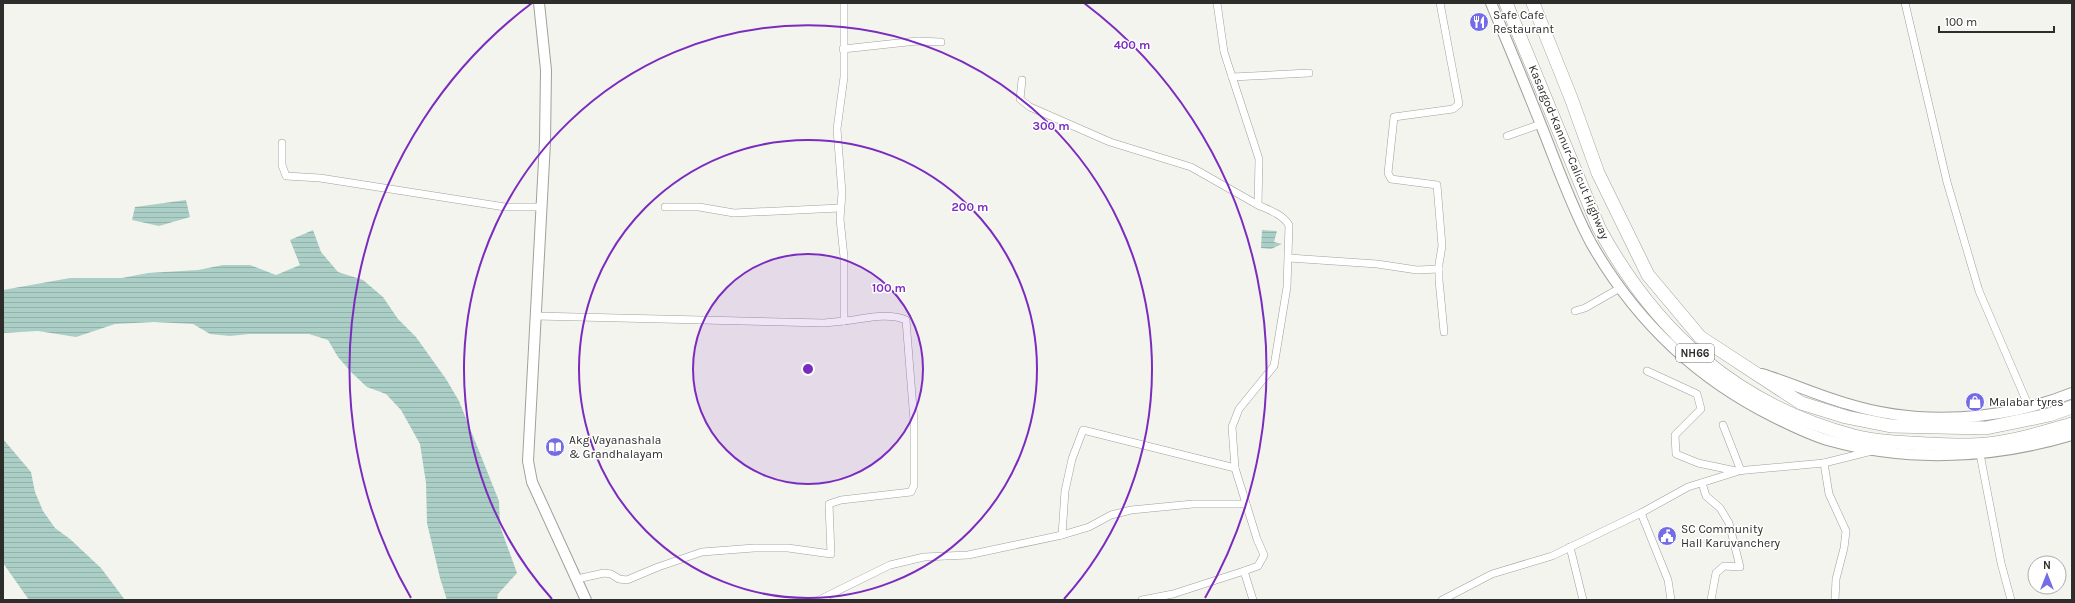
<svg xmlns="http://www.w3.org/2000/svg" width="2075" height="603" font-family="Karla,sans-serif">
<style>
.water{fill:url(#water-rules)}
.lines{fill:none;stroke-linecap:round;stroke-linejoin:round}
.street-casing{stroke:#a0a09b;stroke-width:8}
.secondary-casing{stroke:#a0a09b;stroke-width:12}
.highway-casing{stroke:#a0a09b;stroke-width:14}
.street{stroke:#fff;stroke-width:7}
.secondary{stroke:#fff;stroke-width:10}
.highway{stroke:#fff;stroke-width:13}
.ring{fill:none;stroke:#7b2cbf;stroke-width:2}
.labels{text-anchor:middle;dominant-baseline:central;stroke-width:3;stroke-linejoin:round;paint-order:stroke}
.shield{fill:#fff;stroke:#6c6c6b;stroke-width:1}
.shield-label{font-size:11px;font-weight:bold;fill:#2d2d2b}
.poi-label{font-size:12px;fill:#2d2d2b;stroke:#fff;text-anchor:start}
.street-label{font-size:12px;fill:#2d2d2b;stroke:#fff}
.centre{fill:#7b2cbf;stroke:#fff;stroke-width:2}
.ring-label{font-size:12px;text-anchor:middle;font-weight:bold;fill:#7b2cbf;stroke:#fff;stroke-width:3;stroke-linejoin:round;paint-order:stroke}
</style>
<defs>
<pattern id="water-rules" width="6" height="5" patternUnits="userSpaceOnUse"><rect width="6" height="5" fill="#abcfc6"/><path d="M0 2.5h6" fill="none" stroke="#93b2aa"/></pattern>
</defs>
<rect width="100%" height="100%" fill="#f4f4ee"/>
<g class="water">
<path d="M186,200L190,217L159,226L132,220L135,207Z"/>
<path d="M313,230L321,252L338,272L363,280L383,297L398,319L416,337L446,379L459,401L499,501L500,526L517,573L498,594L497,600H447L440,578L427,523L426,483L420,444L401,410L386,394L367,387L352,373L338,357L328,340L309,334H249L230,336L210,334L193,324L154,322L115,324L76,337L38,331L3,333V290L70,278H122L148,273L198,270L223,265H250L276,275L300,265L290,240Z"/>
<path d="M1262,230L1277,231L1274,242L1282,244L1271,249L1261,248Z"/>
<path d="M3,439L31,472L35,492L43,511L55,528L70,539L101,568L125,600H29L3,563Z"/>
</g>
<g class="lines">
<defs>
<g id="street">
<path d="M1217,3L1224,52L1259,159L1258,205C1269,210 1282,214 1289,225L1287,287L1274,366L1239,409L1232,427L1235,468L1257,539L1264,555L1258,566L1244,571L1253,600"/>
<path d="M1440,3L1459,104L1453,109L1394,117L1388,173L1391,179L1437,185L1442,246L1439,264V280L1444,332"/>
<path d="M1905,3L1947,182L1979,291L2029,407"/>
<path d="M843,49L917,41L941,42"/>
<path d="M1232,77L1309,73"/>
<path d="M1022,80L1020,99L1030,107L1110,142L1191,167L1258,205"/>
<path d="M1507,136L1541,124"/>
<path d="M282,143V165L286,176L320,178L505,207H541"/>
<path d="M665,207H699L734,213L840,208"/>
<path d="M1289,258L1377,264L1417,270L1439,269"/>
<path d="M1575,311L1585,308L1620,288"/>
<path d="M536,316L824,323L844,321V257L840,219L842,193L837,129L844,77V3"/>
<path d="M1647,371L1697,394L1701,409L1675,435L1676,454L1698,463L1736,471L1824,463L1872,451"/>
<path d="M1723,425L1741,471"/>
<path d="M1980,454L2001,563L2011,600"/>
<path d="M1824,463L1829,494L1846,531L1844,548L1836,579L1835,600"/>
<path d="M1702,483L1706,496L1720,508L1729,523L1740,567L1724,566L1716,573L1711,600"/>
<path d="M1641,513L1668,580L1671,600"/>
<path d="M1062,535L1065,491L1072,459L1083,430L1235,468"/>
<path d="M1570,547L1583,600"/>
<path d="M577,579L604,573L611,574L619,579L627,580L658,567L702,552L754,548H788L831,554L829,504L841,500L911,492L914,485V421L906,320C888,312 863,319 844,321"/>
<path d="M819,600L890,565L924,557L968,555L1062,535L1089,527L1111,515L1131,510L1193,504H1246"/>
<path d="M1142,600L1173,594L1244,571"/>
<path d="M1442,600L1492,574L1552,556L1641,513L1688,487L1736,472"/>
</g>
<g id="secondary">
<path d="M539,3L546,70L545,142L528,461L532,482L586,600"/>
<path d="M1491,3C1508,44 1525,84 1541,125C1557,165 1571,206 1591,243C1635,320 1695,378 1774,417C1792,426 1812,436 1831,441C1910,463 1995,458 2072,435"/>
<path d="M1762,374C1791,383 1819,396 1848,404C1919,426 2003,421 2072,393"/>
</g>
<g id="highway">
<path d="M1506,3L1599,228C1656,333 1737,405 1854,436C1878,442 1905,443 1929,444C1948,445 1968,446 1987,444C2016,441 2044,432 2072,424"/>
<path d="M1533,3L1571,98L1598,173L1648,275L1700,337L1801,403L1846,417L1891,426L1986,428L2049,415L2072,407"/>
</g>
</defs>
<use href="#street" class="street-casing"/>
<use href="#secondary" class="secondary-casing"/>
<use href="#highway" class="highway-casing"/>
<use href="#street" class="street"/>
<use href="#secondary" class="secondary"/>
<use href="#highway" class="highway"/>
</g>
<circle cx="808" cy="369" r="115" fill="#7b2cbf" fill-opacity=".12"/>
<g class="ring">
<circle cx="808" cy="369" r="115"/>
<circle cx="808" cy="369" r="229"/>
<path d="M552 599A344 344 0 1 1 1064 599"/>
<path d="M411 598A458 458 0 0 1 532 3M1084 3A458 458 0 0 1 1205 598"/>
</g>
<defs>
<symbol id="restaurant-disc" viewBox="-11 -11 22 22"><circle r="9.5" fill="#746ce6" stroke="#fff"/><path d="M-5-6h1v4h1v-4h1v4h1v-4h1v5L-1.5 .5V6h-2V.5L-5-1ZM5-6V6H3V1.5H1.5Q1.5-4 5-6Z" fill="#fff"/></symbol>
<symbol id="shop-disc" viewBox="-11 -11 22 22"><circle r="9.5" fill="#746ce6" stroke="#fff"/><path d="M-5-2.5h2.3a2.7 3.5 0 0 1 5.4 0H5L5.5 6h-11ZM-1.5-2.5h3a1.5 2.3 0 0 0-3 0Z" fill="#fff"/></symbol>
<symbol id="library-disc" viewBox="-11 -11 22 22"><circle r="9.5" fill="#746ce6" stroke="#fff"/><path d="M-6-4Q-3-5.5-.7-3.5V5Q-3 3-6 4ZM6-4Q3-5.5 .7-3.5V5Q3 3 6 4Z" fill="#fff"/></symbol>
<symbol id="civic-disc" viewBox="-11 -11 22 22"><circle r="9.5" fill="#746ce6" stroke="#fff"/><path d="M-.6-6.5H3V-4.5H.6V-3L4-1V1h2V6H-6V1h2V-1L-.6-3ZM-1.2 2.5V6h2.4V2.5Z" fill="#fff"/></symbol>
</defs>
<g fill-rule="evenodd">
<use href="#restaurant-disc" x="1468" y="11" width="22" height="22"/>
<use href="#shop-disc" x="1964" y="391" width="22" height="22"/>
<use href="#library-disc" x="544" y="436" width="22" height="22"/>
<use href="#civic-disc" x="1656" y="525" width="22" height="22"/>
</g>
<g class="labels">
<rect class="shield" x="1676" y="344" width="38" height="18" rx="3"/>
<g class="shield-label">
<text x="1695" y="353">NH66</text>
</g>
<g class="poi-label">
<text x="1493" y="15">Safe Cafe<tspan x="1493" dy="14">Restaurant</tspan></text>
<text x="1989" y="402">Malabar tyres</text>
<text x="569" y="440">Akg Vayanashala<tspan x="569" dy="14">&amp; Grandhalayam</tspan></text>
<text x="1681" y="529">SC Community<tspan x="1681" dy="14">Hall Karuvanchery</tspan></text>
</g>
<g class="street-label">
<text transform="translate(1569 152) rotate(67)">Kasargod-Kannur-Calicut Highway</text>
</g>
</g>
<circle cx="808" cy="369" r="6" class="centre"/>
<g class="ring-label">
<text x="1132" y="49">400 m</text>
<text x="1051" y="130">300 m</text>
<text x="970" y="211">200 m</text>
<text x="889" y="292">100 m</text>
</g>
<rect width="2075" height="603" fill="none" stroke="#2d2d2b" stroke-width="8"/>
<g transform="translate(2047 575)"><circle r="19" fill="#ffffff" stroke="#ababaa"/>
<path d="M0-3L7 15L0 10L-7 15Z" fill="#746ce6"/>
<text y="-6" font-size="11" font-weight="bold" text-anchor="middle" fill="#2d2d2b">N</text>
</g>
<path d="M1939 26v6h115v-6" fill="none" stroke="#2d2d2b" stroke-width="2"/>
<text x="1945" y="26" font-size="12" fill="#2d2d2b" stroke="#ffffff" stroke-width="3" paint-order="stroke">100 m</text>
</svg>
